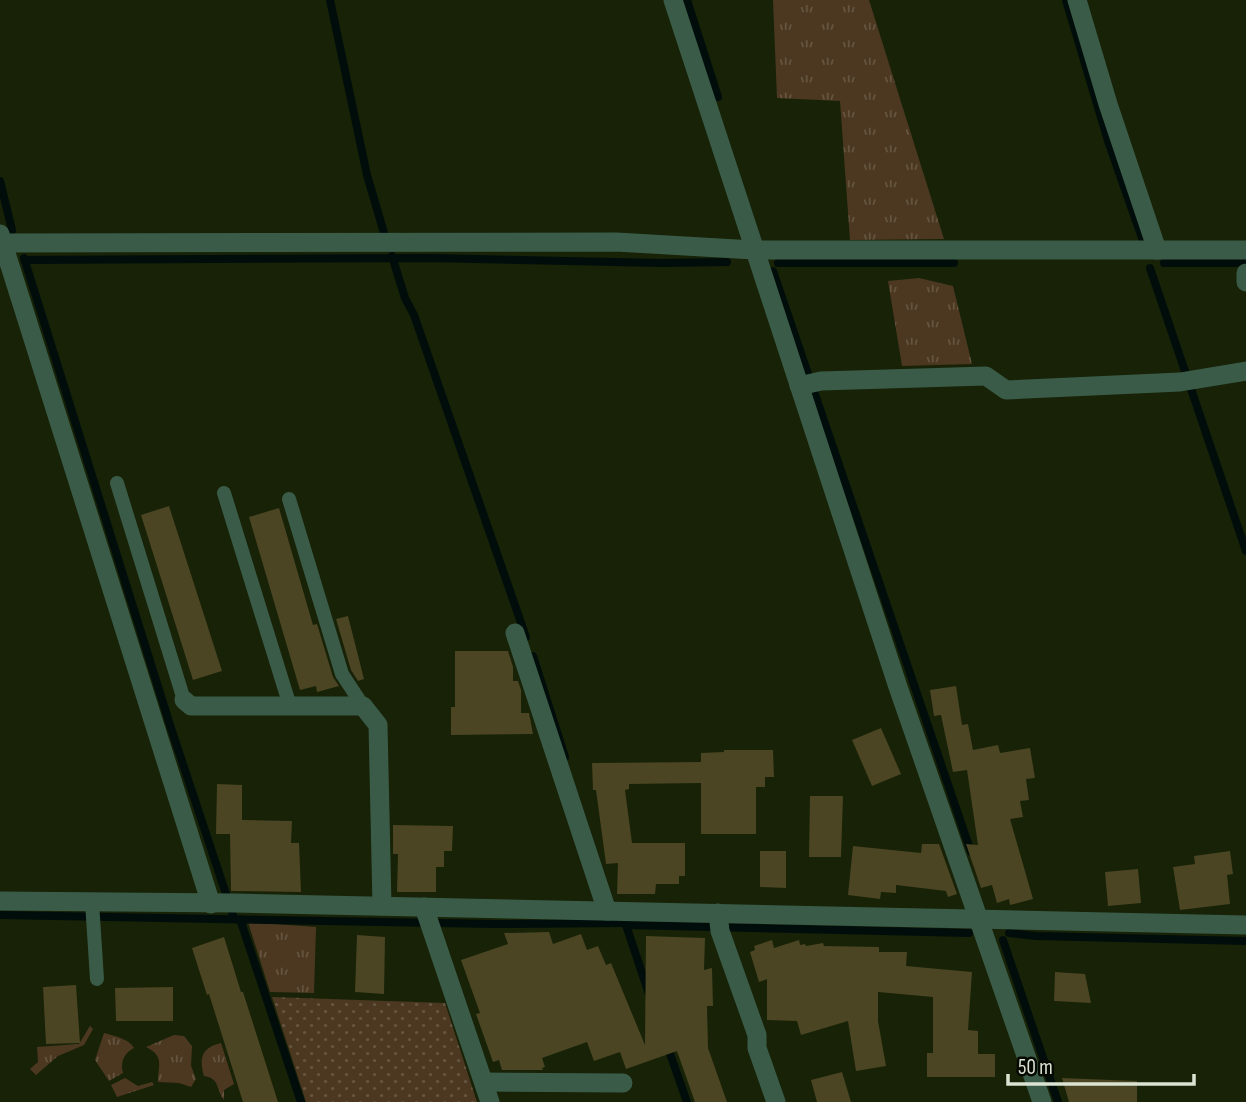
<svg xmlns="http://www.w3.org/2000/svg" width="1246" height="1102" font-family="'Sofia Sans Condensed',sans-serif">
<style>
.grass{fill:url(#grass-tufts)}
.park{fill:url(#park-dots)}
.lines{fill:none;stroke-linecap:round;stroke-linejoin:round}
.stream{stroke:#000d0b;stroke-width:8}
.building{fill:#4b4523}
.service{stroke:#3a5b47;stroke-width:14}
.minor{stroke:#3a5b47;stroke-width:19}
</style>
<defs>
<pattern id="grass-tufts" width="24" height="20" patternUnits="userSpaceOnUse" patternTransform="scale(1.75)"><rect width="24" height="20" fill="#4c3821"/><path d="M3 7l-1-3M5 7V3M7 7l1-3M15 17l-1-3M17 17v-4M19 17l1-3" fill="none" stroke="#655540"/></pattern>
<pattern id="park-dots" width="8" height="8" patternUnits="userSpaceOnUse" patternTransform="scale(1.75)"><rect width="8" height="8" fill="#4c3821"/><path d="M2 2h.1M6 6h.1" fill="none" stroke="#655540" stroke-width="1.8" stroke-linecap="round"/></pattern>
</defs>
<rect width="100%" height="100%" fill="#172207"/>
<g class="grass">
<path d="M773,0H869L944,239L850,240L840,101L777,98Z"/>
<path d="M919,278L953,286L972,364L902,366L888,281Z"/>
<path d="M248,922L316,927L314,993L270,992Z"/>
<path d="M90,1026L93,1029L84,1045L58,1056L36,1075L30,1069L38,1062L37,1047L79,1044Z"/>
<path d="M104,1033C114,1036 128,1038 134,1048C124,1053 120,1062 123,1073L109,1081L95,1060Z"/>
<path d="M174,1035L184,1036L192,1046L191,1066L196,1079L191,1087L179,1083L158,1082C158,1066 165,1056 146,1047Z"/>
<path d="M221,1043L234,1084L224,1090V1100C216,1090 220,1078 204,1076C199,1058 201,1048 221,1043Z"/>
<path d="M125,1078L138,1086L152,1082L154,1085L117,1097L111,1085Z"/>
</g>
<path class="park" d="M272,997L445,1003L477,1102H306Z"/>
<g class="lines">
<g class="stream">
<path d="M330,0L367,175L384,233"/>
<path d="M687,0L718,97"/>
<path d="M1066,0L1109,144L1142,238"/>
<path d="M0,181L12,230"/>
<path d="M392,256L405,298L414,315L526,637"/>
<path d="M24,258L170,725L234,918"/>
<path d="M25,260L431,258L661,263L727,262"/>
<path d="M778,263H954"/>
<path d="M1164,263H1246"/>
<path d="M1150,268L1246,551"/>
<path d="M773,271L971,852"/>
<path d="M533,656L565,757"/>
<path d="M617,912L626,925L649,994"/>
<path d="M0,915L494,924L623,923"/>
<path d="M240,919L301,1102"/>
<path d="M626,925L969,933"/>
<path d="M1009,933L1036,936L1246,941"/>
<path d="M1003,940L1058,1102"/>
<path d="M667,1045L687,1102"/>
</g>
</g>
<g class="building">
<path d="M169,506L222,671L193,680L141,515Z"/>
<path d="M279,508L313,625L317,624L333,677L339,686L317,692L316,686L300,690L249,517Z"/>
<path d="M348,616L364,679L358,681L351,670L336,619Z"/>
<path d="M455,651H508L513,667V681H518L521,690V713H529L533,734L451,735V707H455Z"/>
<path d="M956,686L962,725L968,724L973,750L998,745L1000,753L1030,748L1035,778L1026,779L1029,800L1020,801L1023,817L1010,819L1033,899L1010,905L1009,899L997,903L992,885L981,888L966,844L978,845L967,770L953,772L941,715L934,716L930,690Z"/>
<path d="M881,728L901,774L872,786L852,740Z"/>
<path d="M724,750H773L774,777H765V787H756V834H701V783L629,784V789L625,790L632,843H685V876H679V884H656L655,894H617L618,863L606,864L596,790H593L592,763L701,762V753L724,752Z"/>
<path d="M217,784L242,785V820L292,821L291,843H299L301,892L231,891L230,834H216Z"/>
<path d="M810,796H843L841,857H809Z"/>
<path d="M393,825L453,826L452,851H444V867H436V892H397L398,854H393Z"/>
<path d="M922,844H939L957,894L948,897L946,891L896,885V893L881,892L880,899L848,895L853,846L921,853Z"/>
<path d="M760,851H786V888L760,887Z"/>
<path d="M1230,851L1233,874L1227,875L1230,904L1180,910L1173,867L1195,864L1194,856Z"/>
<path d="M1138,869L1141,903L1108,906L1105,872Z"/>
<path d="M549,932L553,944L581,934L587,950L598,946L606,965L611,963L645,1045L646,936L705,938L704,970L712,968L713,1006H707L708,1048L727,1102H695L677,1051L626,1069L620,1052L594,1061L587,1042L542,1058L545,1067L542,1068L543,1070H502L499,1060L493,1062L476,1014L480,1013L461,960L508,944L504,933Z"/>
<path d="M357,935L385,937L384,994L355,992Z"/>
<path d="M224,937L241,992H243L278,1102H243L209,994L207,995L192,948Z"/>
<path d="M772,940L774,948L799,940L800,945L805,944L806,946L823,943L824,946L879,947V952H907L906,966L972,972L968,1030L978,1031V1054H995V1077H927V1053H933V997L878,992V1021L886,1066L856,1071L848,1021L801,1035L797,1021L767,1020V979L759,982L750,952L755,950L754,946Z"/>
<path d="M1055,972L1085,974L1091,1003L1054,1001Z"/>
<path d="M76,985L80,1043L46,1044L43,987Z"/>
<path d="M173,987V1021H116L115,988Z"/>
<path d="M842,1072L851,1102H817L811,1080Z"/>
<path d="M1062,1078L1137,1081V1102H1069Z"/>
</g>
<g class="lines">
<g class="service">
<path d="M117,483L184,700"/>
<path d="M224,493L290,706"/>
<path d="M289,499L342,674L363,706"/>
<path d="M92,902L97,979"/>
</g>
<g class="minor">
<path d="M673,0L898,687L1042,1102"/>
<path d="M1077,0L1108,104L1157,250"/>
<path d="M0,234L211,904"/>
<path d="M0,243L616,242L754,250H1246"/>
<path d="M1246,273V282"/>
<path d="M799,386L821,381L986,376L1006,390L1180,382L1246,371"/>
<path d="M515,633L607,911"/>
<path d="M184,700L191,706H363L378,725L382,906"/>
<path d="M0,901L234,903L1246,925"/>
<path d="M424,907L490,1102"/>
<path d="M718,913L720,931L757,1035V1048L776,1102"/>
<path d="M484,1082L623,1083"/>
</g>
</g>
<path d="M1008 1074v10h186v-10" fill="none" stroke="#dbe4d3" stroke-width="3.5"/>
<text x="1018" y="1074" font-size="21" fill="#dbe4d3" stroke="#050902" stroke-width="5" paint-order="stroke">50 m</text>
</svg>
